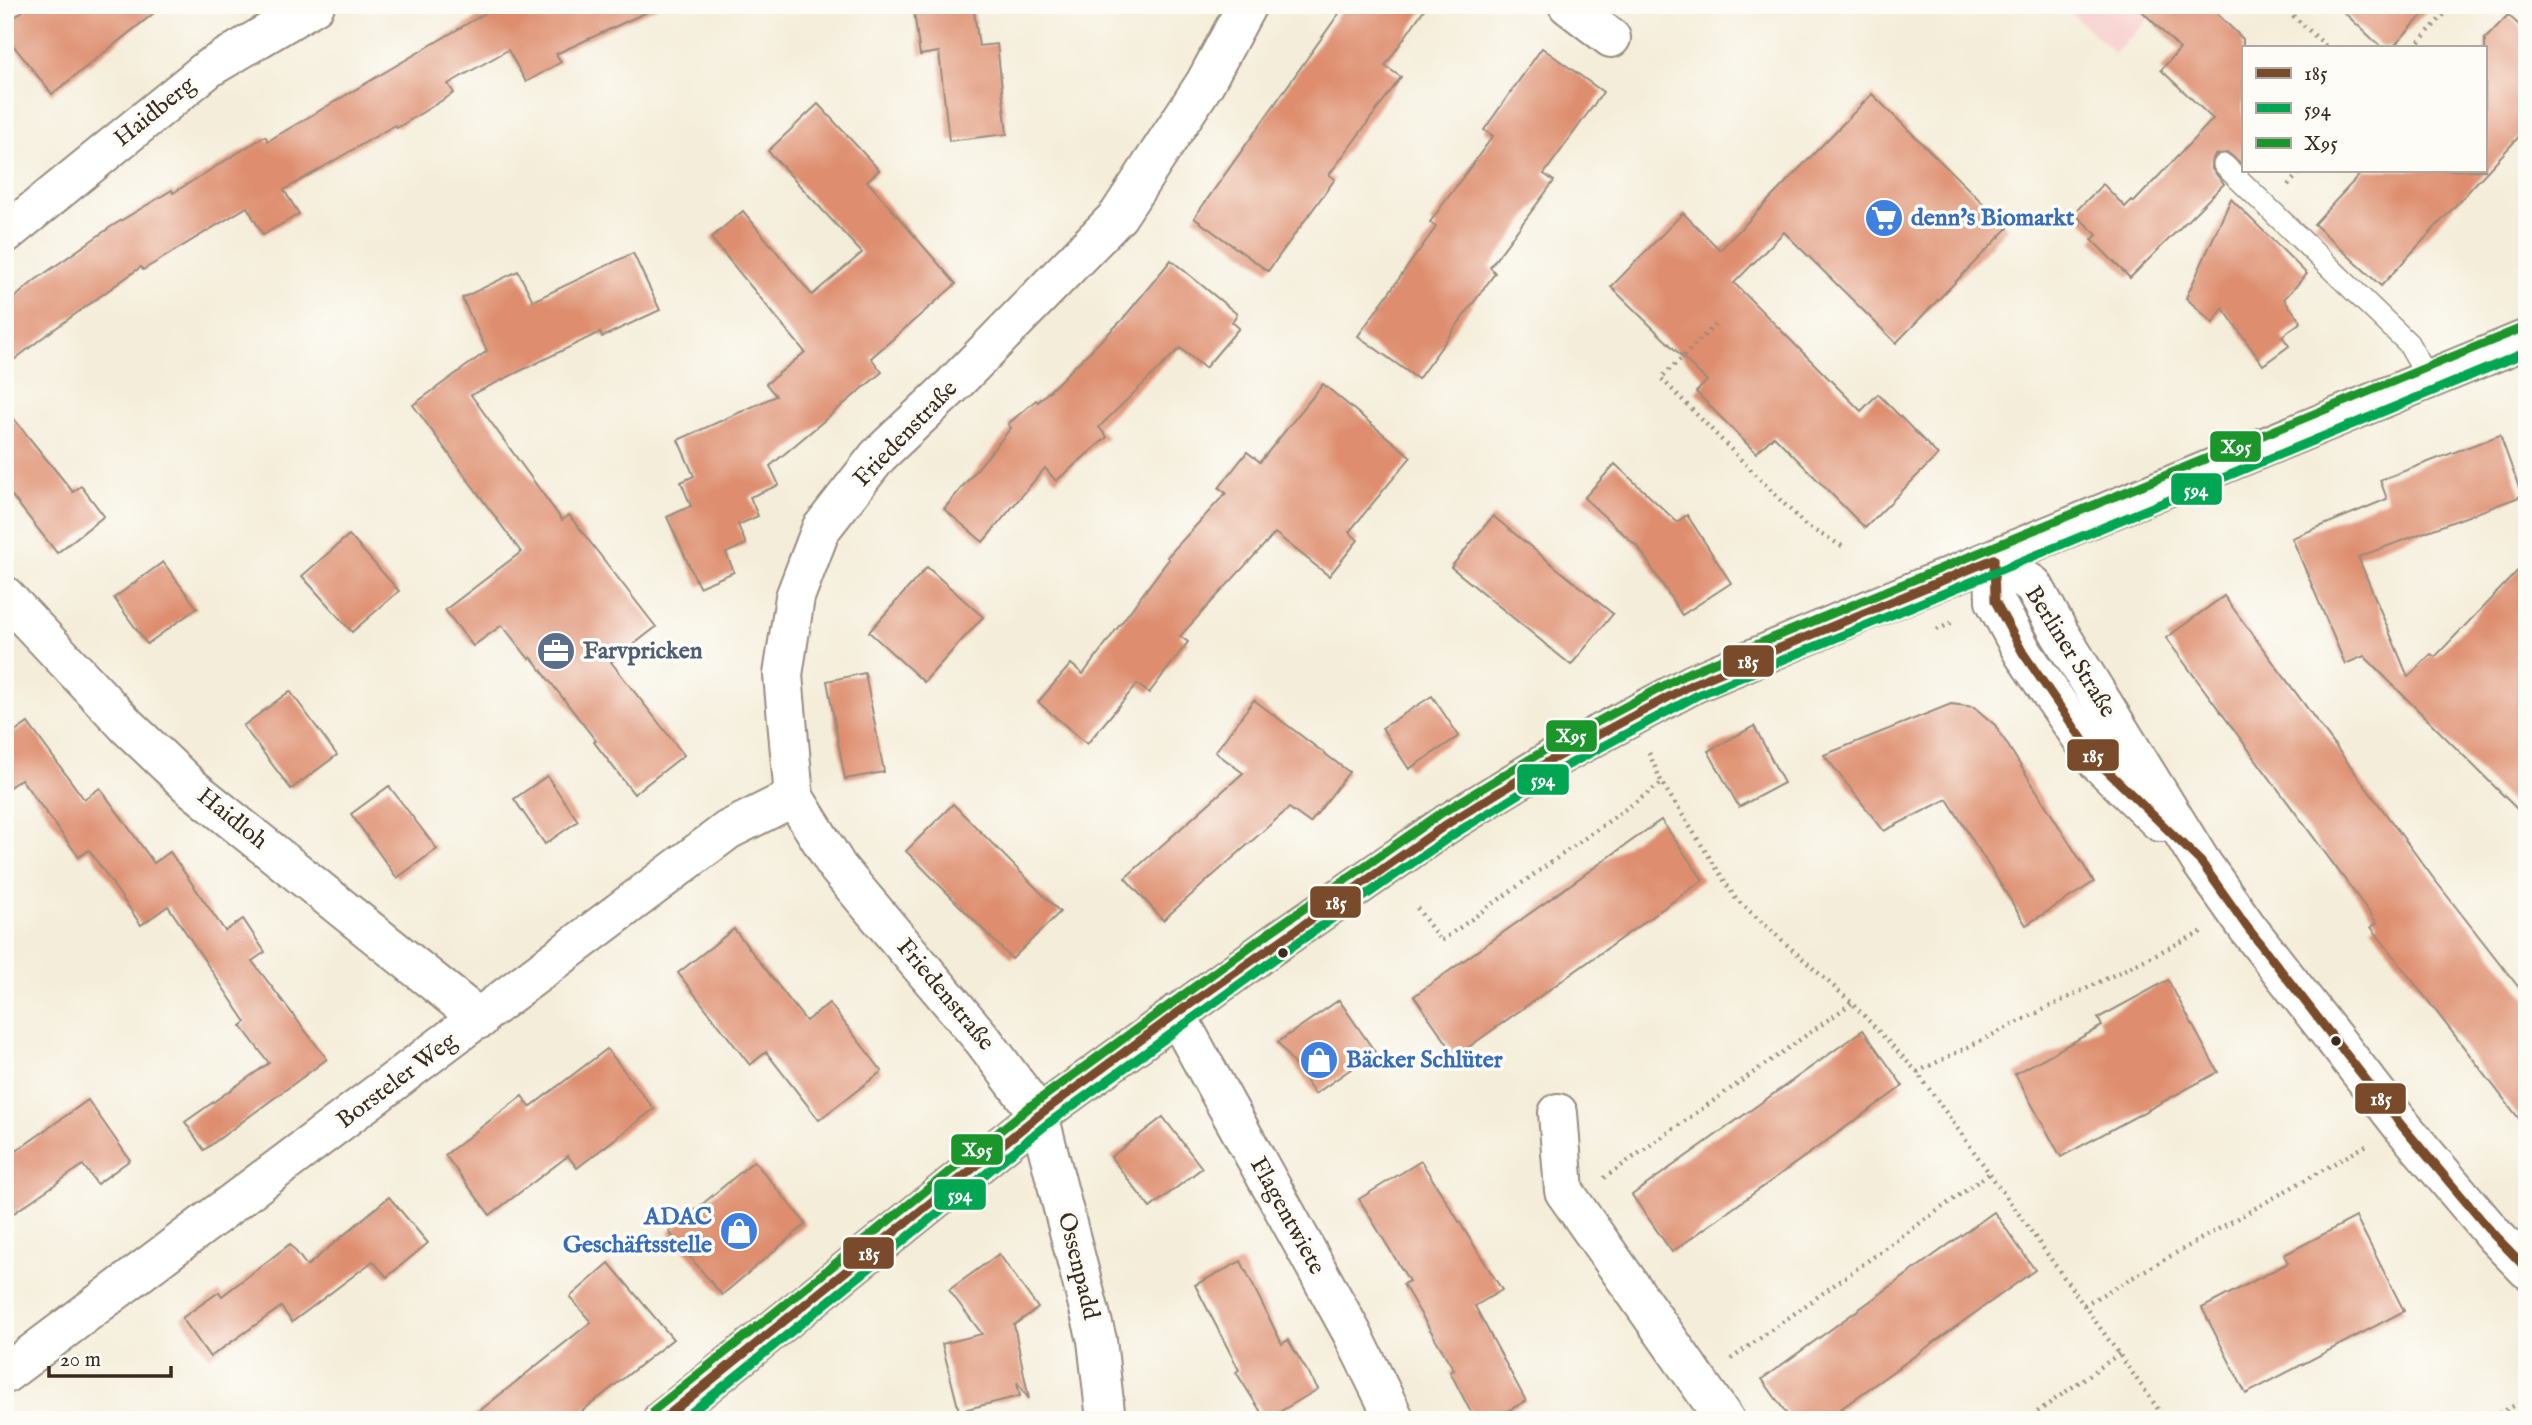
<svg xmlns="http://www.w3.org/2000/svg" width="2532" height="1425" font-family="'IM FELL English',serif">
<style>
.built{fill:#f7d0ce}
.building{fill:#de8e6e}
.lines{fill:none;stroke-linecap:round;stroke-linejoin:round}
.service-casing{stroke:#988c7c;stroke-width:24}
.minor-casing{stroke:#988c7c;stroke-width:42}
.secondary-casing{stroke:#988c7c;stroke-width:42}
.path{stroke:#988c7c;stroke-width:4.5;stroke-dasharray:2 5;stroke-linecap:butt}
.service{stroke:#fff;stroke-width:21}
.minor{stroke:#fff;stroke-width:38}
.secondary{stroke:#fff;stroke-width:38}
.bus-1-casing{stroke:#fdfcf7;stroke-width:14}
.bus-2-casing{stroke:#fdfcf7;stroke-width:14}
.bus-3-casing{stroke:#fdfcf7;stroke-width:14}
.bus-1{stroke:#7a4b2a;stroke-width:9}
.bus-2{stroke:#00a651;stroke-width:9}
.bus-3{stroke:#1a962b;stroke-width:9}
.bus-dot{fill:#3b2a1e;stroke:#fdfcf7;stroke-width:2.5}
.labels{text-anchor:middle;dominant-baseline:central;stroke-width:7;stroke-linejoin:round;paint-order:stroke}
.street-label{font-size:24px;fill:#3b2a1e;stroke:#fdfcf7}
.shop-label{font-size:24px;font-weight:bold;fill:#366cbe;stroke:#fdfcf7;text-anchor:start}
.service-label{font-size:24px;font-weight:bold;fill:#4e5e75;stroke:#fdfcf7;text-anchor:start}
.line-badge{stroke:#fdfcf7;stroke-width:2.5}
.badge-label{font-size:19px;text-anchor:middle;font-weight:bold;fill:#fff}
</style>
<rect width="100%" height="100%" fill="#fdfcf7"/>
<filter id="ink" filterUnits="userSpaceOnUse"><feTurbulence type="fractalNoise" baseFrequency=".0143" numOctaves="2"/><feDisplacementMap in="SourceGraphic" scale="14" xChannelSelector="R" yChannelSelector="G"/><feConvolveMatrix kernelMatrix="1 2 1 2 8 2 1 2 1" color-interpolation-filters="sRGB"/></filter>
<filter id="wash" filterUnits="userSpaceOnUse"><feTurbulence type="fractalNoise" baseFrequency=".00686" numOctaves="4" result="noise"/><feDisplacementMap in="SourceGraphic" scale="28" xChannelSelector="R" yChannelSelector="G"/><feGaussianBlur stdDeviation="1.57" result="paint"/><feColorMatrix in="noise" values="0 0 0 0 0 0 0 0 0 0 0 0 0 0 0 0 0 1.4 0 .05"/><feComposite in="paint" operator="in"/></filter>
<g filter="url(#wash)">
<rect width="100%" height="100%" fill="#f4edd9"/>
<path class="built" d="M2062,5H2162L2115,53Z"/>
<g id="blocks">
<g class="building">
<path d="M30,5H164L52,94L5,35V25Z"/>
<path d="M499,5H662L556,54L561,62L526,82L508,50L448,84L454,93L397,128L395,125L284,190L299,214L263,235L247,207L143,270L141,267L42,338L5,367V306L34,281L112,226L172,190L173,193L265,136L268,141Z"/>
<path d="M913,5H973L979,46L997,44L1007,134L949,141L939,52L920,55Z"/>
<path d="M1345,5H1427L1385,66L1401,77L1329,175L1335,179L1268,271L1194,218Z"/>
<path d="M2136,5H2208L2243,39V165L2228,153L2215,155L2211,162L2212,169L2224,184L2130,278L2092,240L2097,235L2074,213L2103,184L2125,207L2132,200L2134,202L2213,119L2161,70L2180,49Z"/>
<path d="M2336,5H2432L2393,47H2381Z"/>
<path d="M2508,15L2527,32V128L2381,286L2314,224L2364,170H2485V39Z"/>
<path d="M1542,48L1603,92L1544,174L1554,181L1490,267L1495,273L1418,379L1358,336L1436,227L1430,222L1493,136L1484,130Z"/>
<path d="M1872,94L2008,228L1896,343L1784,232L1734,283L1861,411L1878,394L1938,455L1865,528L1774,436L1756,453L1696,392L1707,381L1611,287L1683,213L1720,250Z"/>
<path d="M818,104L879,170L867,181L956,284L871,358L882,372L770,466L779,485L750,497L758,516L738,525L746,544L726,553L734,572L699,587L667,517L691,506L681,482L694,476L678,440L776,396L766,384L805,352L711,238L743,211L812,295L862,253L768,151Z"/>
<path d="M2231,199L2307,274L2284,299L2301,322L2282,336L2289,346L2263,365L2223,308L2213,323L2186,298Z"/>
<path d="M633,253L660,310L602,337L600,332L471,395L562,520L569,515L656,627L611,662L684,755L634,794L594,742L596,741L531,657L529,659L502,625L473,646L445,610L521,552L413,405L487,351L462,298L518,271L533,301Z"/>
<path d="M1171,260L1237,314L1232,322L1239,328L1205,368L1180,348L1099,427L1107,437L1056,481L1045,468L983,542L944,509L1011,428L1008,424L1036,400L1038,402L1122,320Z"/>
<path d="M1323,384L1411,457L1349,532L1358,540L1329,576L1275,533L1180,636L1188,642L1149,693L1137,684L1087,744L1038,702L1071,664L1083,674L1169,559L1167,557L1226,493L1219,488L1247,452L1260,462Z"/>
<path d="M5,408L73,492L81,486L104,516L57,553L5,487Z"/>
<path d="M2500,435L2522,496L2358,557L2408,677L2431,654L2435,657L2527,561V819L2364,656L2345,664L2292,538L2387,499L2380,480Z"/>
<path d="M1615,464L1677,522L1687,515L1731,583L1682,615L1639,548L1584,498Z"/>
<path d="M1493,516L1613,614L1571,665L1451,567Z"/>
<path d="M349,535L399,591L352,632L302,576Z"/>
<path d="M163,562L197,608L147,644L114,598Z"/>
<path d="M927,567L983,617L924,682L869,632Z"/>
<path d="M2224,596L2434,879L2527,998V1129L2371,927L2377,923L2166,638Z"/>
<path d="M865,673L884,772L845,779L827,681Z"/>
<path d="M290,691L337,755L291,789L243,726Z"/>
<path d="M1432,696L1459,736L1409,769L1382,728Z"/>
<path d="M1254,700L1349,772L1310,823L1289,808L1163,920L1125,878L1243,773L1215,752Z"/>
<path d="M1951,704L1974,707L1995,725L2094,882L2026,925L1947,799L1884,831L1824,755Z"/>
<path d="M28,723L84,799L100,788L154,863L170,852L225,931L243,919L265,952L252,961L327,1059L204,1150L185,1122L269,1063L241,1026L246,1022L168,906L141,925L89,850L79,857L21,779L5,790V739Z"/>
<path d="M1754,726L1784,783L1739,807L1708,751Z"/>
<path d="M547,776L578,821L545,844L514,799Z"/>
<path d="M389,786L437,849L397,878L351,814Z"/>
<path d="M953,804L1060,912L1012,959L906,851Z"/>
<path d="M1661,820L1703,880L1456,1056L1414,996Z"/>
<path d="M734,929L806,1021L829,1003L882,1071L819,1120L766,1052L750,1065L678,973Z"/>
<path d="M2168,980L2218,1072L2061,1157L2015,1074L2102,1026L2098,1018Z"/>
<path d="M1339,1000L1375,1052L1315,1094L1278,1042Z"/>
<path d="M1863,1030L1903,1086L1672,1252L1632,1195Z"/>
<path d="M607,1049L654,1109L577,1168L568,1156L490,1215L445,1155L522,1096L530,1107Z"/>
<path d="M88,1100L130,1160L97,1184L83,1165L5,1219V1159Z"/>
<path d="M1163,1117L1202,1168L1150,1208L1111,1157Z"/>
<path d="M754,1161L806,1224L722,1295L669,1232Z"/>
<path d="M1421,1161L1502,1290L1475,1306L1526,1401L1491,1420H1475L1450,1372L1454,1370L1403,1284L1409,1281L1359,1199Z"/>
<path d="M389,1197L428,1243L387,1277L373,1261L292,1322L281,1307L210,1357L182,1318L219,1292L222,1296L290,1244L307,1266Z"/>
<path d="M1994,1212L2035,1270L1825,1420H1791L1762,1379Z"/>
<path d="M2356,1217L2404,1311L2246,1394L2202,1308L2288,1263L2284,1255Z"/>
<path d="M999,1254L1038,1308L1014,1325L1029,1399L1017,1382L1020,1396L959,1411L942,1344L982,1334L949,1290Z"/>
<path d="M1241,1261L1282,1344L1288,1340L1318,1389L1266,1420L1236,1372L1239,1370L1195,1285Z"/>
<path d="M609,1263L673,1339L571,1420H468L591,1322L570,1297Z"/>
</g>
</g>
</g>
<g filter="url(#ink)">
<use href="#blocks" fill-opacity="0" stroke="#988c7c" stroke-width="2"/>
<g class="lines">
<defs>
<path id="service" d="M2224,165L2408,343L2428,378"/>
<g id="minor">
<path d="M1568,5L1611,38"/>
<path d="M5,234L209,68L315,5"/>
<path d="M5,596L128,727L191,787L480,1019"/>
<path d="M1176,1014L1352,1333L1395,1420"/>
<path d="M1558,1113L1564,1191L1725,1420"/>
<path d="M5,1374L728,830L794,797"/>
<path d="M1106,1420L1097,1340L1039,1115L983,1040L838,868L794,797L783,675L795,597L821,529L878,456L952,386L1118,216L1205,83L1247,5"/>
</g>
<g id="secondary">
<path d="M1994,559L2033,585L2060,634L2201,862L2247,927L2402,1126L2494,1235L2527,1269"/>
<path d="M1994,559L1995,601L2023,653L2098,762L2160,822"/>
<path d="M662,1420L1039,1115L1277,942L1447,824L1551,760L1693,684L1873,608L2527,339"/>
</g>
</defs>
<use href="#service" class="service-casing"/>
<use href="#minor" class="minor-casing"/>
<use href="#secondary" class="secondary-casing"/>
<g class="path">
<path d="M2288,11L2327,47"/>
<path d="M2414,47L2449,9"/>
<path d="M2288,185L2302,170"/>
<path d="M1715,325L1661,378L1806,526L1842,546"/>
<path d="M1937,630L1955,621"/>
<path d="M1649,753L1662,783L1736,899L1852,1003L1917,1072L2166,1420"/>
<path d="M1417,908L1441,941L1662,783"/>
<path d="M1917,1072L2203,931"/>
<path d="M1604,1178L1852,1003"/>
<path d="M2084,1305L2367,1145"/>
<path d="M1731,1359L1990,1173"/>
<path d="M2026,1420L2119,1354"/>
<path d="M2487,1420L2527,1399"/>
</g>
<use href="#service" class="service"/>
<use href="#minor" class="minor"/>
<use href="#secondary" class="secondary"/>
<defs>
<g id="bus-1">
<path d="M1994,559L1995,601L2023,653L2098,762L2201,862L2247,927L2402,1126L2494,1235L2527,1269"/>
<path d="M662,1420L1039,1115L1176,1014L1447,824L1551,760L1693,684L1994,559"/>
</g>
<path id="bus-2" d="M682,1420L1046,1125L1284,952L1454,834L1557,771L1698,695L2527,352"/>
<path id="bus-3" d="M654,1410L1032,1105L1270,932L1440,814L1545,750L1688,673L2522,328"/>
</defs>
<use href="#bus-1" class="bus-1-casing"/>
<use href="#bus-2" class="bus-2-casing"/>
<use href="#bus-3" class="bus-3-casing"/>
<use href="#bus-1" class="bus-1"/>
<use href="#bus-2" class="bus-2"/>
<use href="#bus-3" class="bus-3"/>
</g>
</g>
<defs>
<symbol id="supermarket-disc" viewBox="-11 -11 22 22"><circle r="9.5" fill="#3f7fe0" stroke="#fdfcf7"/><path d="M-6-5.5h2.5l.6 2H6L4.5 2H-2.5L-4.4-4H-6ZM-1.5 3.2a1.3 1.3 0 1 0 .1 0ZM3 3.2a1.3 1.3 0 1 0 .1 0Z" fill="#fff"/></symbol>
<symbol id="office-disc" viewBox="-11 -11 22 22"><circle r="9.5" fill="#5c6f8a" stroke="#fdfcf7"/><path d="M-6-3h4V-5.5h4V-3h4V5H-6ZM-1-4.5V-3h2v-1.5ZM-6 0V1H6V0Z" fill="#fff"/></symbol>
<symbol id="shop-disc" viewBox="-11 -11 22 22"><circle r="9.5" fill="#3f7fe0" stroke="#fdfcf7"/><path d="M-5-2.5h2.3a2.7 3.5 0 0 1 5.4 0H5L5.5 6h-11ZM-1.5-2.5h3a1.5 2.3 0 0 0-3 0Z" fill="#fff"/></symbol>
</defs>
<g fill-rule="evenodd">
<use href="#supermarket-disc" x="1862" y="196" width="44" height="44"/>
<use href="#office-disc" x="534" y="629" width="44" height="44"/>
<use href="#shop-disc" x="1297" y="1038" width="44" height="44"/>
<use href="#shop-disc" x="717" y="1209" width="44" height="44"/>
</g>
<g class="bus-dot">
<circle cx="1283" cy="953" r="6"/>
<circle cx="2336" cy="1041" r="6"/>
</g>
<g class="labels">
<g class="street-label">
<text transform="translate(155 112) rotate(-39)">Haidberg</text>
<text transform="translate(906 434) rotate(-46)">Friedenstraße</text>
<text transform="translate(2070 652) rotate(58)">Berliner Straße</text>
<text transform="translate(232 819) rotate(39)">Haidloh</text>
<text transform="translate(945 995) rotate(50)">Friedenstraße</text>
<text transform="translate(397 1081) rotate(-37)">Borsteler Weg</text>
<text transform="translate(1287 1216) rotate(61)">Flagentwiete</text>
<text transform="translate(1078 1266) rotate(76)">Ossenpadd</text>
</g>
<g class="shop-label">
<text x="1911" y="218">denn's Biomarkt</text>
<text x="1346" y="1060">Bäcker Schlüter</text>
<text x="712" y="1217" text-anchor="end">ADAC<tspan x="712" dy="28">Geschäftsstelle</tspan></text>
</g>
<g class="service-label">
<text x="583" y="651">Farvpricken</text>
</g>
</g>
<g class="line-badge">
<rect x="2209" y="430" width="53" height="33" rx="7" fill="#1a962b"/>
<rect x="2170" y="472" width="53" height="34" rx="7" fill="#00a651"/>
<rect x="1722" y="644" width="53" height="34" rx="7" fill="#7a4b2a"/>
<rect x="1545" y="719" width="53" height="34" rx="7" fill="#1a962b"/>
<rect x="2066" y="738" width="54" height="34" rx="7" fill="#7a4b2a"/>
<rect x="1516" y="763" width="54" height="33" rx="7" fill="#00a651"/>
<rect x="1309" y="885" width="53" height="34" rx="7" fill="#7a4b2a"/>
<rect x="2354" y="1082" width="53" height="33" rx="7" fill="#7a4b2a"/>
<rect x="950" y="1133" width="54" height="33" rx="7" fill="#1a962b"/>
<rect x="933" y="1178" width="54" height="33" rx="7" fill="#00a651"/>
<rect x="842" y="1236" width="53" height="34" rx="7" fill="#7a4b2a"/>
</g>
<g class="badge-label">
<text x="2236" y="453">X95</text>
<text x="2196" y="496">594</text>
<text x="1748" y="668">185</text>
<text x="1571" y="742">X95</text>
<text x="2093" y="762">185</text>
<text x="1543" y="786">594</text>
<text x="1336" y="909">185</text>
<text x="2381" y="1105">185</text>
<text x="977" y="1156">X95</text>
<text x="960" y="1201">594</text>
<text x="869" y="1260">185</text>
</g>
<rect width="2532" height="1425" fill="none" stroke="#fdfcf7" stroke-width="28"/>
<rect x="2242" y="46" width="245" height="126" fill="#fdfcf7" stroke="#afa8a0" stroke-width="2"/>
<rect x="2256" y="68" width="35" height="10" fill="#7a4b2a" stroke="#afa8a0" stroke-width="2"/>
<text x="2304" y="80" font-size="21" fill="#3b2a1e">185</text>
<rect x="2256" y="103" width="35" height="10" fill="#00a651" stroke="#afa8a0" stroke-width="2"/>
<text x="2304" y="116" font-size="21" fill="#3b2a1e">594</text>
<rect x="2256" y="138" width="35" height="10" fill="#1a962b" stroke="#afa8a0" stroke-width="2"/>
<text x="2304" y="150" font-size="21" fill="#3b2a1e">X95</text>
<path d="M49 1366v10h122v-10" fill="none" stroke="#3b2a1e" stroke-width="3.5"/>
<text x="60" y="1366" font-size="21" fill="#3b2a1e" stroke="#fdfcf7" stroke-width="5" paint-order="stroke">20 m</text>
</svg>
